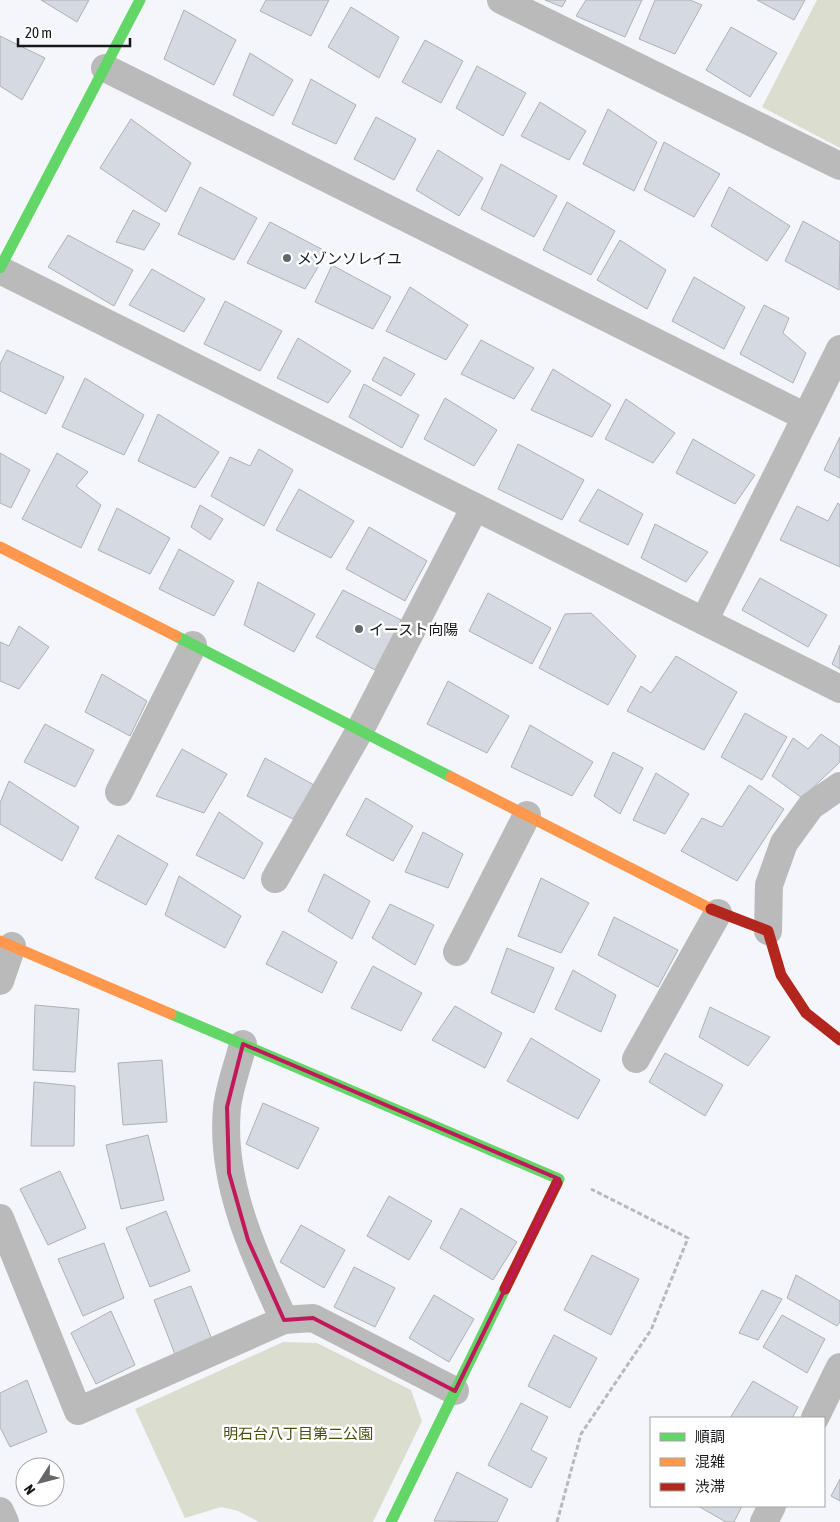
<svg xmlns="http://www.w3.org/2000/svg" width="840" height="1522" font-family="'Asap Condensed','Noto Sans JP',sans-serif">
<style>
.green{fill:#dbddcf}
.building{fill:#d4d9e2;stroke:#afb0b4}
.lines{fill:none;stroke-linecap:round;stroke-linejoin:round}
.path{stroke:#b8b9bb;stroke-width:3;stroke-dasharray:5 2.5;stroke-linecap:butt}
.street{stroke:#bbbabb;stroke-width:28}
.fast{stroke:#63d668;stroke-width:11}
.slow{stroke:#ff974d;stroke-width:11}
.jam{stroke:#b3261e;stroke-width:11}
.marked{fill:none;stroke:#c2185b;stroke-width:4;stroke-linejoin:round}
.poi-dot{fill:#64666a;stroke:#fff;stroke-width:2}
.labels{text-anchor:middle;dominant-baseline:central;stroke-width:5;stroke-linejoin:round;paint-order:stroke}
.poi-label{font-size:15px;fill:#16181b;stroke:#fff;text-anchor:start}
.park-label{font-size:15px;fill:#4b4e0b;stroke:#fff}
</style>
<rect width="100%" height="100%" fill="#f4f6fc"/>
<g class="green">
<path d="M817,0H840V148L762,107Z"/>
<path d="M283,1342L317,1343L411,1390L422,1421L373,1522H259L238,1511L221,1507L185,1518L135,1409Z"/>
</g>
<g class="building">
<path d="M41,0H89L77,22Z"/>
<path d="M266,0H329L311,36L260,11Z"/>
<path d="M545,0H566L562,7Z"/>
<path d="M586,0H642L625,37L576,16Z"/>
<path d="M655,0H690L702,5L675,54L639,39Z"/>
<path d="M757,0H805L794,20Z"/>
<path d="M351,7L399,37L379,78L328,47Z"/>
<path d="M184,10L236,40L214,85L164,59Z"/>
<path d="M731,27L777,53L750,97L706,70Z"/>
<path d="M0,36L45,58L22,100L0,86Z"/>
<path d="M425,40L463,61L441,103L402,82Z"/>
<path d="M250,53L293,80L273,116L233,95Z"/>
<path d="M477,66L526,93L503,136L456,108Z"/>
<path d="M311,79L356,105L336,144L292,124Z"/>
<path d="M540,102L586,131L569,160L521,136Z"/>
<path d="M608,109L657,142L634,191L583,164Z"/>
<path d="M376,117L416,139L394,180L354,159Z"/>
<path d="M131,119L191,163L166,212L100,168Z"/>
<path d="M664,142L720,174L694,217L644,190Z"/>
<path d="M438,150L483,178L459,216L416,190Z"/>
<path d="M501,164L557,196L534,237L481,209Z"/>
<path d="M200,187L257,218L234,260L178,234Z"/>
<path d="M729,187L790,226L767,261L711,226Z"/>
<path d="M567,202L615,231L591,275L543,250Z"/>
<path d="M133,210L160,224L144,250L116,242Z"/>
<path d="M803,221L840,242L839,290L785,261Z"/>
<path d="M270,222L327,252L305,289L247,263Z"/>
<path d="M68,235L133,270L114,306L48,267Z"/>
<path d="M620,240L666,270L647,309L597,280Z"/>
<path d="M332,265L391,297L373,329L315,302Z"/>
<path d="M152,269L205,299L184,332L129,305Z"/>
<path d="M694,277L745,307L724,349L672,321Z"/>
<path d="M410,287L468,325L446,360L386,331Z"/>
<path d="M225,301L282,331L260,371L204,344Z"/>
<path d="M764,305L789,318L783,333L806,353L793,383L740,354Z"/>
<path d="M298,338L351,371L328,403L277,378Z"/>
<path d="M481,340L534,368L514,399L461,374Z"/>
<path d="M7,350L64,377L46,414L0,391V364Z"/>
<path d="M384,357L415,374L401,396L372,380Z"/>
<path d="M553,369L611,405L592,437L531,410Z"/>
<path d="M85,378L144,415L124,455L62,427Z"/>
<path d="M364,384L419,415L402,448L349,417Z"/>
<path d="M445,398L497,430L474,466L424,439Z"/>
<path d="M626,399L675,433L653,463L605,439Z"/>
<path d="M158,414L219,452L195,488L138,461Z"/>
<path d="M840,437V478L824,470Z"/>
<path d="M693,439L755,475L735,504L676,473Z"/>
<path d="M518,444L584,480L562,520L498,489Z"/>
<path d="M259,449L293,470L264,526L211,496L230,457L250,466Z"/>
<path d="M0,453L30,470L11,508L0,503Z"/>
<path d="M57,453L88,472L76,486L101,505L81,548L22,519Z"/>
<path d="M299,489L354,521L331,558L276,530Z"/>
<path d="M598,489L643,514L628,545L579,521Z"/>
<path d="M838,503L840,505V567L780,540L797,506L828,521Z"/>
<path d="M200,505L223,519L210,540L191,527Z"/>
<path d="M117,508L170,538L150,574L98,550Z"/>
<path d="M655,524L708,552L686,582L641,558Z"/>
<path d="M369,527L427,561L405,601L346,569Z"/>
<path d="M179,549L234,581L214,616L159,589Z"/>
<path d="M760,578L827,615L808,647L742,610Z"/>
<path d="M258,582L315,614L294,652L244,625Z"/>
<path d="M343,590L401,620L375,670L316,637Z"/>
<path d="M488,593L551,628L532,664L469,631Z"/>
<path d="M591,613L636,656L608,705L539,668L565,614Z"/>
<path d="M19,626L49,647L19,689L0,681V642L9,646Z"/>
<path d="M840,645V669L832,664Z"/>
<path d="M676,656L737,692L704,750L627,711L641,686L651,693Z"/>
<path d="M102,674L147,701L130,736L85,712Z"/>
<path d="M448,681L509,716L487,753L427,724Z"/>
<path d="M745,713L787,737L762,780L721,757Z"/>
<path d="M45,724L94,750L75,787L24,762Z"/>
<path d="M530,725L593,762L572,796L511,767Z"/>
<path d="M821,734L840,747V762L802,798L772,776L793,738L808,749Z"/>
<path d="M182,749L227,774L204,813L156,796Z"/>
<path d="M613,752L643,768L620,814L594,796Z"/>
<path d="M265,758L314,785L293,819L247,796Z"/>
<path d="M656,773L689,794L665,834L633,820Z"/>
<path d="M9,781L79,827L62,861L0,824V803Z"/>
<path d="M749,785L784,809L737,881L681,851L702,818L722,827Z"/>
<path d="M366,798L413,826L393,861L346,835Z"/>
<path d="M219,812L263,843L244,879L196,855Z"/>
<path d="M423,832L463,854L448,888L405,872Z"/>
<path d="M118,835L168,864L146,905L95,878Z"/>
<path d="M324,874L370,901L352,939L308,911Z"/>
<path d="M179,876L241,916L225,948L165,915Z"/>
<path d="M541,878L589,903L561,953L518,936Z"/>
<path d="M390,904L434,925L415,965L372,938Z"/>
<path d="M614,917L678,950L658,987L598,955Z"/>
<path d="M283,931L337,962L322,993L266,964Z"/>
<path d="M507,948L554,968L534,1013L491,993Z"/>
<path d="M373,966L422,993L401,1031L351,1008Z"/>
<path d="M573,970L616,995L601,1032L555,1009Z"/>
<path d="M35,1005L79,1009L75,1072L33,1070Z"/>
<path d="M455,1006L502,1033L485,1068L432,1040Z"/>
<path d="M710,1007L770,1037L748,1066L699,1037Z"/>
<path d="M531,1038L600,1080L578,1119L507,1081Z"/>
<path d="M665,1053L723,1085L705,1116L649,1082Z"/>
<path d="M162,1060L167,1122L123,1125L118,1063Z"/>
<path d="M34,1082L75,1086L74,1146H31Z"/>
<path d="M263,1103L319,1128L298,1169L246,1144Z"/>
<path d="M148,1135L164,1200L121,1209L106,1145Z"/>
<path d="M60,1171L86,1228L48,1245L20,1189Z"/>
<path d="M389,1196L432,1221L409,1260L367,1236Z"/>
<path d="M461,1208L517,1242L493,1280L440,1248Z"/>
<path d="M166,1211L190,1271L150,1287L126,1228Z"/>
<path d="M301,1225L345,1250L324,1288L280,1262Z"/>
<path d="M104,1243L124,1298L83,1316L58,1259Z"/>
<path d="M592,1255L639,1279L611,1335L564,1310Z"/>
<path d="M354,1267L395,1288L375,1327L334,1307Z"/>
<path d="M796,1275L840,1301V1322L837,1326L787,1298Z"/>
<path d="M191,1286L213,1342L176,1357L154,1300Z"/>
<path d="M762,1290L782,1299L758,1340L739,1333Z"/>
<path d="M434,1295L474,1319L449,1362L409,1338Z"/>
<path d="M111,1311L135,1365L96,1384L71,1333Z"/>
<path d="M782,1315L825,1339L807,1373L763,1347Z"/>
<path d="M554,1335L597,1358L570,1408L528,1386Z"/>
<path d="M27,1380L47,1432L10,1447L0,1427V1393Z"/>
<path d="M753,1381L798,1407L792,1418H730Z"/>
<path d="M521,1403L548,1417L531,1450L547,1458L531,1488L488,1465Z"/>
<path d="M457,1472L508,1499L497,1522L434,1521Z"/>
<path d="M840,1479V1501L831,1496Z"/>
<path d="M698,1506H742L734,1522H726Z"/>
</g>
<g class="lines">
<path class="path" d="M557,1522L581,1434L651,1330L688,1238L591,1189"/>
<g class="street">
<path d="M501,0L840,166"/>
<path d="M105,68L806,417"/>
<path d="M0,270L840,689"/>
<path d="M704,621L840,349"/>
<path d="M119,792L193,645"/>
<path d="M275,879L360,730L475,507"/>
<path d="M768,931L769,885L784,843L811,806L840,786"/>
<path d="M457,952L527,815"/>
<path d="M0,981L12,946"/>
<path d="M243,1044C238,1065 229,1087 227,1108C220,1183 254,1253 284,1320"/>
<path d="M636,1059L718,913"/>
<path d="M0,1218L78,1411L284,1320L313,1318L455,1391"/>
<path d="M815,1418L840,1367"/>
<path d="M0,1511L5,1522"/>
<path d="M764,1522L772,1506"/>
</g>
<g class="fast">
<path d="M0,268L140,0"/>
<path d="M176,636L451,777"/>
<path d="M171,1014L559,1179L557,1183"/>
<path d="M391,1522L505,1289"/>
</g>
<g class="slow">
<path d="M0,547L176,636"/>
<path d="M451,777L711,909"/>
<path d="M0,941L171,1014"/>
</g>
<g class="jam">
<path d="M711,909L768,931L781,975L806,1013L840,1040"/>
<path d="M505,1289L557,1183"/>
</g>
</g>
<path class="marked" d="M243,1044L559,1179L455,1391L313,1318L284,1320L248,1240L229,1173L227,1107Z"/>
<g class="poi-dot">
<circle cx="287" cy="258" r="5"/>
<circle cx="359" cy="629" r="5"/>
</g>
<g class="labels">
<g class="poi-label">
<text x="297" y="258">メゾンソレイユ</text>
<text x="369" y="629">イースト向陽</text>
</g>
<g class="park-label">
<text x="298" y="1433">明石台八丁目第二公園</text>
</g>
</g>
<rect x="650" y="1417" width="175" height="90" fill="#ffffff" stroke="#a2a3a4"/>
<rect x="660" y="1433" width="25" height="8" fill="#63d668" stroke="#a2a3a4"/>
<text x="695" y="1442" font-size="15" fill="#16181b">順調</text>
<rect x="660" y="1458" width="25" height="8" fill="#ff974d" stroke="#a2a3a4"/>
<text x="695" y="1467" font-size="15" fill="#16181b">混雑</text>
<rect x="660" y="1483" width="25" height="8" fill="#b3261e" stroke="#a2a3a4"/>
<text x="695" y="1492" font-size="15" fill="#16181b">渋滞</text>
<g transform="translate(40 1482) rotate(234)"><circle r="24" fill="#ffffff" stroke="#a2a3a4"/>
<path d="M0-4L9 19L0 12L-9 19Z" fill="#64666a"/>
<text y="-8" font-size="14" font-weight="bold" text-anchor="middle" fill="#16181b">N</text>
</g>
<path d="M18 38v8h112v-8" fill="none" stroke="#16181b" stroke-width="2.5"/>
<text x="25" y="38" font-size="15" fill="#16181b" stroke="#ffffff" stroke-width="4" paint-order="stroke">20 m</text>
</svg>
